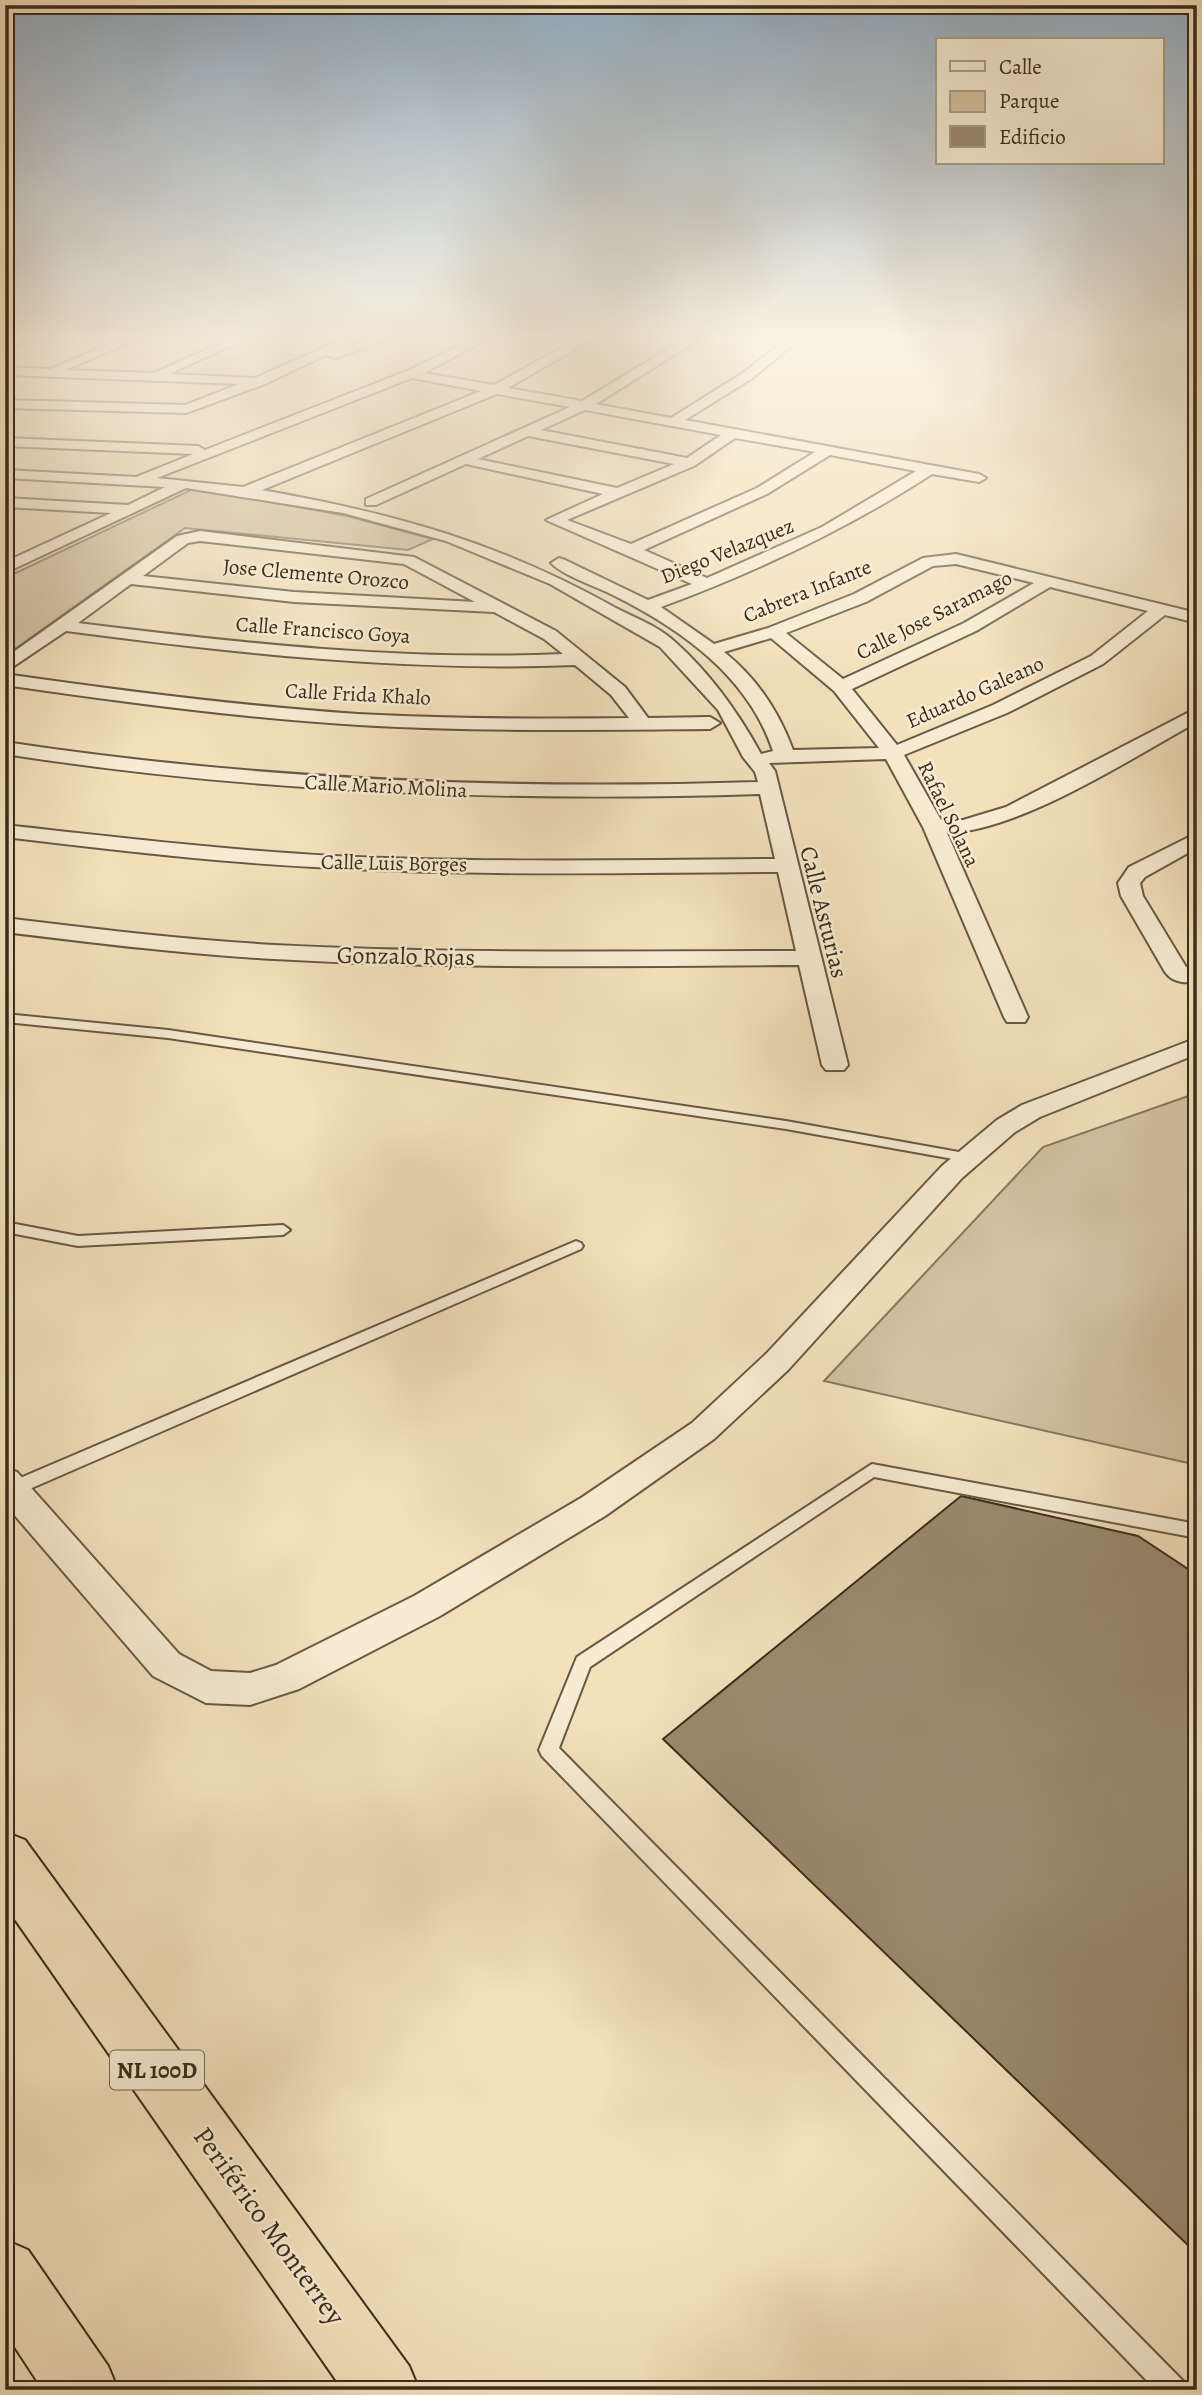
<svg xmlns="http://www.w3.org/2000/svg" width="1202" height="2395" font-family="Alegreya,serif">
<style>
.green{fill:#d4c2a1;stroke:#87775e;stroke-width:2}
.building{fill:#9a8a6f;stroke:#3a2c1c;stroke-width:2}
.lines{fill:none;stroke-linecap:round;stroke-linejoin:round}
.service-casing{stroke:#685944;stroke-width:4}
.minor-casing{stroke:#685944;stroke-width:4}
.motorway-casing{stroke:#3a2c1c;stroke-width:4}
.service{fill:#f7ecd3;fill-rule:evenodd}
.minor{fill:#f7ecd3;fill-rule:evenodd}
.motorway{fill:#f3e1bc;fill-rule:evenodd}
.labels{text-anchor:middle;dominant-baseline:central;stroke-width:5;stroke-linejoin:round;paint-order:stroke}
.far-street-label{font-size:21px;fill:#3a2c1c;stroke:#f7ecd3}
.shield{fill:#f7ecd3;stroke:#736653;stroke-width:2}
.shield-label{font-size:23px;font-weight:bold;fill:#3a2c1c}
.street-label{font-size:24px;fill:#3a2c1c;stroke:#f7ecd3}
.near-street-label{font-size:28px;fill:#3a2c1c;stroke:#f7ecd3}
</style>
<rect width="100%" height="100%" fill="#f3e1bc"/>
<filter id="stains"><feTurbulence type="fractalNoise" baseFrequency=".00286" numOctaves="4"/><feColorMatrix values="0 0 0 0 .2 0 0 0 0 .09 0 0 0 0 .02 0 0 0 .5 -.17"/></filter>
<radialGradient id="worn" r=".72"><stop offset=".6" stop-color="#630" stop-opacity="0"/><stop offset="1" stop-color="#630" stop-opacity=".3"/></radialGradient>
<g class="green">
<path d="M195,488L347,516L433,539L408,550L185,528L5,656V578Z"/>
<path d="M1197,1093V1465L824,1381L1043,1147Z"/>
</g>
<path class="building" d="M961,1496L1138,1536L1197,1575V2254L663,1739Z"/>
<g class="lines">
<defs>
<g id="service">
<path d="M5,1014L168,1030L786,1121L970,1154L977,1158L970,1162L786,1129L168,1038L5,1022Z"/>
<path d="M5,1222L78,1236L283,1225L290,1230L283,1235L78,1246L5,1232Z"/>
<path d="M576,1241L581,1243L583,1246L581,1249L18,1494L12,1495L5,1492L6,1484Z"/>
<path d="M872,1464L1197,1524V1538L874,1477L590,1667L559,1748L1183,2381L1186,2390H1156L542,1756L539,1750L577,1657Z"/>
</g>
<g id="minor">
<path d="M24,340L22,343L5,349V341Z"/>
<path d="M118,340H135L66,370L154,373L227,340H244L169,374L255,378L340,340H356L343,348L367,340H386L336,358L326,355L265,384L186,413L5,408V400L185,405L239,384L5,375V367L51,369Z"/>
<path d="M470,340H486L424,373L494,385L576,340H591L508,388L582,401L683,340H698L596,404L671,418L743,373L785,340H799L751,379L685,420L979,474L986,478L979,482L932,474C846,530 755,572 661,607L714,644L768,628L854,594L923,558L956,554L1197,613V623L1165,615L1103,664L1007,713L904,755L941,820H963L1006,807L1197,708V722C1132,758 1020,831 947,833L1028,1017L1025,1022H1007L1004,1017L923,827L886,759L769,763L775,771L848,1065L844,1070H826L822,1065L799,965C624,966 449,969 274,959C184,954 95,943 5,932V918C95,929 185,940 275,945C449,954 622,951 796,951L778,872C630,873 481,876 333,868C223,863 114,850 5,837V825C115,837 224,850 334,856C481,863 628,860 775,859L760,794C507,802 256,793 5,754V742C255,780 505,790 758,782L755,772L743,757L718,710L660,647L550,584L446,541L343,513L186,488L5,573V562L111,513L5,507V498L128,505L165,487L5,478V470L136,477L193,454L5,446V438L198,446L205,450L407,371ZM412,378L481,391L243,487L157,478ZM497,394L570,407L366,499V505H376L466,464L603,494L546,520L692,584L648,600L565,560L559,558L551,563C562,575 597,587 613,595C681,629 748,676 773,751L761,754C738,712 710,673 674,641C658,626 633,617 614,607C498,542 392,513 262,490ZM585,410L721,435L687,458L541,430ZM528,436L674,464L617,488L478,459ZM735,438L815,452L757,488L631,544L567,520L694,466ZM830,455L916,471L822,527L707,578L644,550L767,494ZM956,564L1034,583L964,623L843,679L786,633L866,602L933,566ZM1050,587L1148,611L1091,656L993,705L897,745L852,689L976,631ZM771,638L834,691L879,748L793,750C779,712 757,678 724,652Z"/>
<path d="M200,531L414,557L556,631L625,687L648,718L710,717L720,723L710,729C593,730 476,732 359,725C241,718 123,702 5,685V674C123,691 240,706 358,714C448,719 539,719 629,718L611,695L575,665C404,672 235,653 66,631L5,672V658L177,536ZM200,541L404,564L475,602L294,592L143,576L188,543ZM131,584L294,602L494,612L544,639L563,654C400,661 239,643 78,623Z"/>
<path d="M1197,833V848L1145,877L1140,883L1143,896L1186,967L1197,968V982C1185,983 1173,983 1165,972L1121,896L1118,883L1129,867Z"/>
<path d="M1197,1038V1054L1040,1117L1015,1132L962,1178L788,1370L714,1439L605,1516L440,1616L299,1689L250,1705L206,1703L153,1676L5,1504V1468L17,1472L179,1654L211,1671L250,1673L276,1665L414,1596L581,1498L692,1423L766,1354L942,1166L997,1120L1022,1105Z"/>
</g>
<g id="motorway">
<path d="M5,1832L25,1840L409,2366L419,2390H343L5,1905Z"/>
<path d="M5,2240L28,2250L108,2366L118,2390H43L5,2332Z"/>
</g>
</defs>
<use href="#service" class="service-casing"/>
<use href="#minor" class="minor-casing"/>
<use href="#motorway" class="motorway-casing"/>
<use href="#service" class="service"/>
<use href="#minor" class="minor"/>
<use href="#motorway" class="motorway"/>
</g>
<linearGradient id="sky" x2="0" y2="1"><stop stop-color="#93adc1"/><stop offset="0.5" stop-color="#faf2e1"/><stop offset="1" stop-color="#faf2e1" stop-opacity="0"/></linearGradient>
<rect width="1202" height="675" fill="url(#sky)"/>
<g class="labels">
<g class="far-street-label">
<text transform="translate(727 551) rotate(-22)">Diego Velazquez</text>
<text transform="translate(316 574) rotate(5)">Jose Clemente Orozco</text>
<text transform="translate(807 591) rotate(-22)">Cabrera Infante</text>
<text transform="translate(934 615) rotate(-27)">Calle Jose Saramago</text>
<text transform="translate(323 630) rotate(4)">Calle Francisco Goya</text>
<text transform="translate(975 692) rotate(-24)">Eduardo Galeano</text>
<text transform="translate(358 694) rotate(3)">Calle Frida Khalo</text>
<text transform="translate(386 786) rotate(3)">Calle Mario Molina</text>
<text transform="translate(949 814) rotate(64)">Rafael Solana</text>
<text transform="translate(394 863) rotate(1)">Calle Luis Borges</text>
</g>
<rect class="shield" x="110" y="2050.5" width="94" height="39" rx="5"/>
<g class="shield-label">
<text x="157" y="2070">NL 100D</text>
</g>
<g class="street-label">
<text transform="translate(824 912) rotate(76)">Calle Asturias</text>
<text transform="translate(406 956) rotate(1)">Gonzalo Rojas</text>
</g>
<g class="near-street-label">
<text transform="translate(269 2226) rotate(54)">Periférico Monterrey</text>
</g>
</g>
<rect width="1202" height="2395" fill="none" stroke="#f3e1bc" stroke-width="28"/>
<rect x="7" y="7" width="1188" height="2381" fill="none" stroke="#3a2c1c" stroke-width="3.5"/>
<rect x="14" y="14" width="1174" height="2367" fill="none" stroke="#3a2c1c" stroke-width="2"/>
<rect x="936" y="38" width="228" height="126" fill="#f7ecd3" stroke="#ab9f8a" stroke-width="2"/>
<rect x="950" y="61" width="35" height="10" fill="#f7ecd3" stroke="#ab9f8a" stroke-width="2"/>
<text x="999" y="74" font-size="21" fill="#3a2c1c">Calle</text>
<rect x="950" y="91" width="35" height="21" fill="#d4c2a1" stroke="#ab9f8a" stroke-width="2"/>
<text x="999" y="108" font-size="21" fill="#3a2c1c">Parque</text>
<rect x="950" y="126" width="35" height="21" fill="#9a8a6f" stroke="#ab9f8a" stroke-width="2"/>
<text x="999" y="144" font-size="21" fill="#3a2c1c">Edificio</text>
<rect width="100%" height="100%" filter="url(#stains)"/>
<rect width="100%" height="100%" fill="url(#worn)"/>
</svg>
